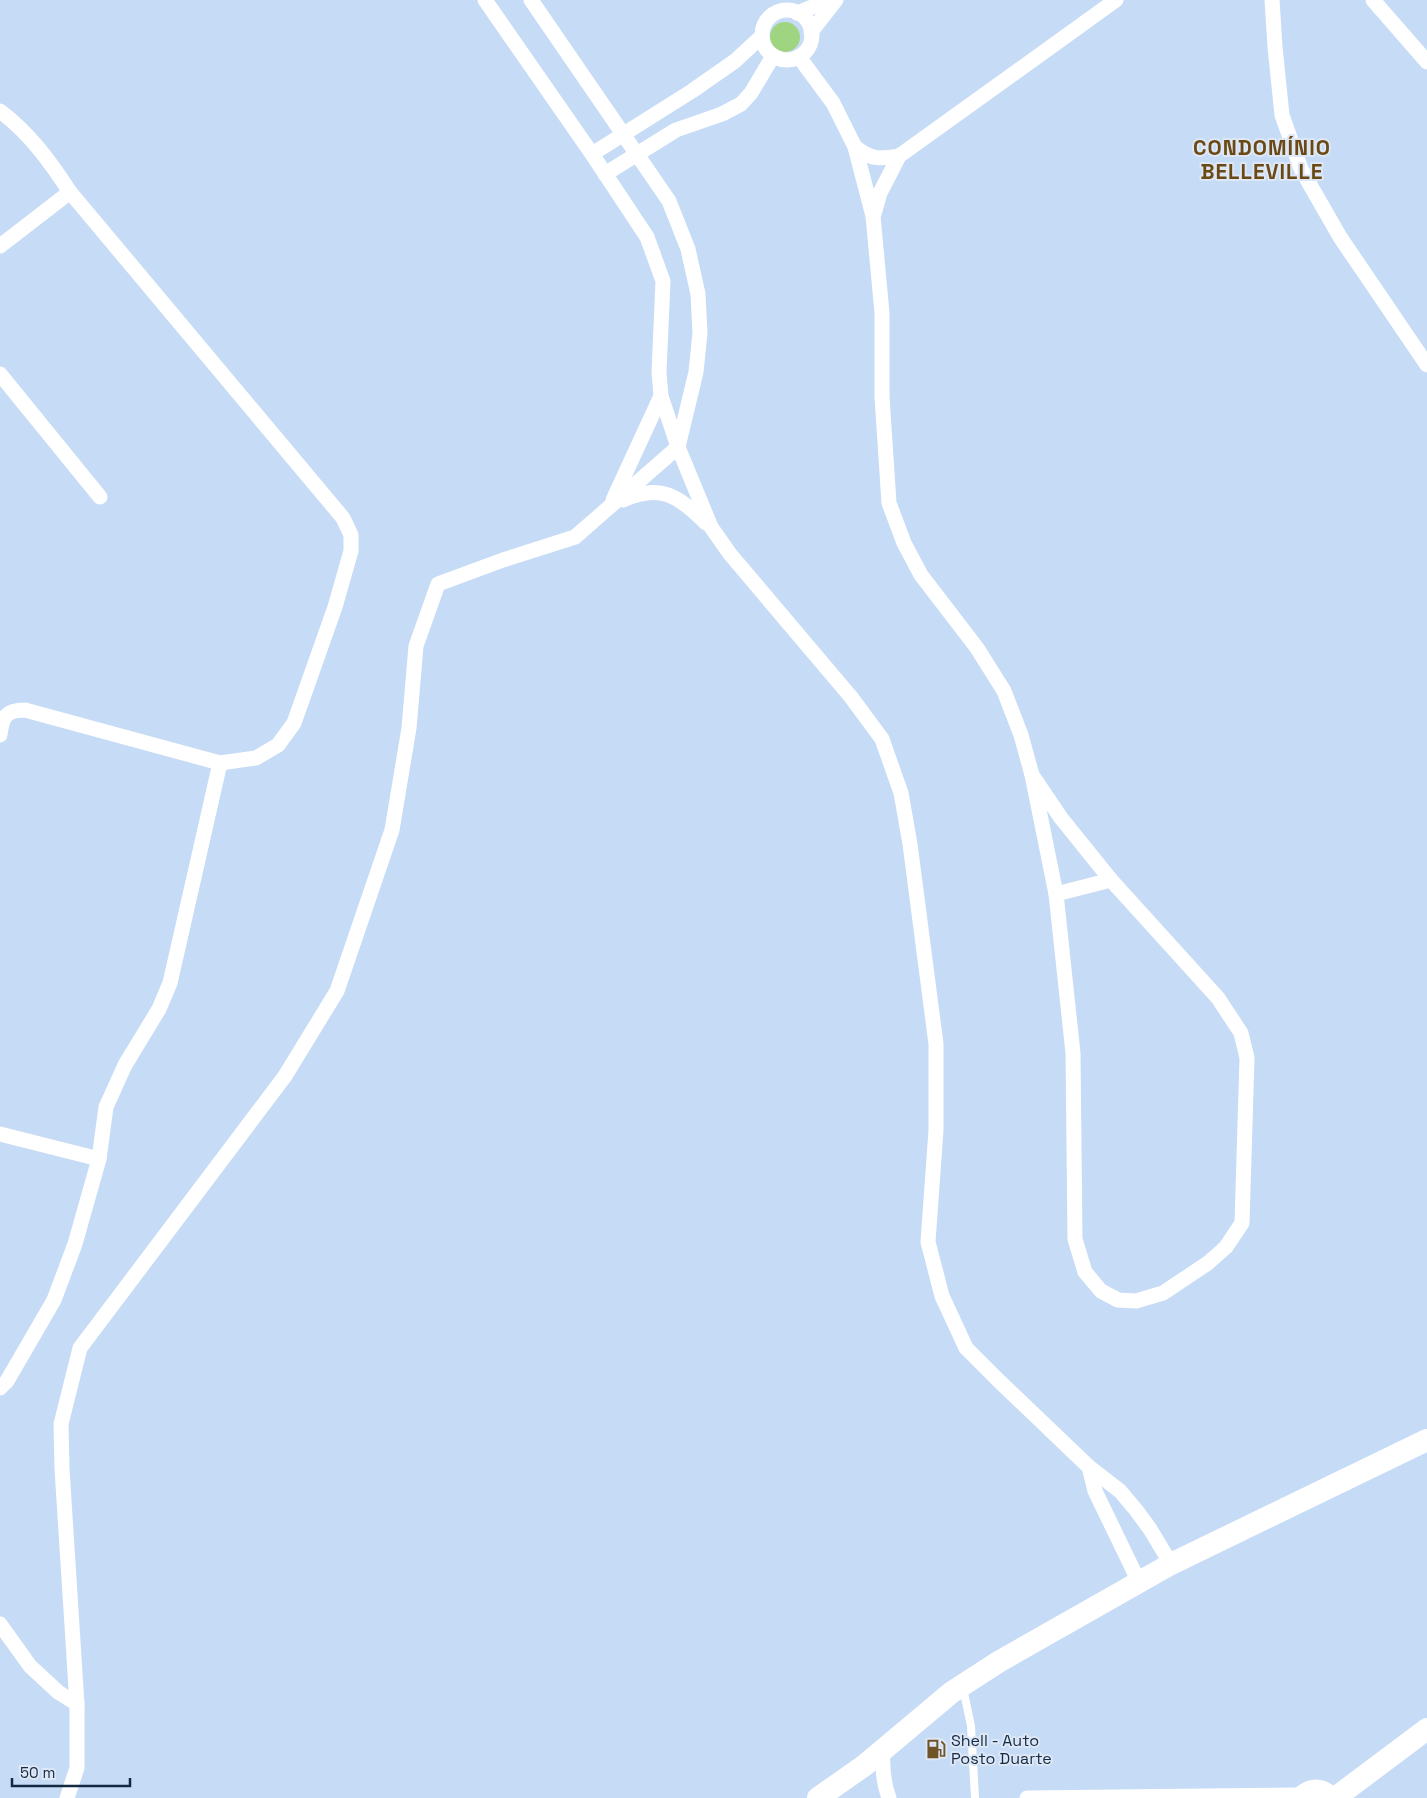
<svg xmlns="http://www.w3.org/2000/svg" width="1427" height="1798" font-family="'Space Grotesk',sans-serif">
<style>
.green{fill:#9fd481}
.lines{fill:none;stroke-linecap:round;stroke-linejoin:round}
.lane{stroke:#fff;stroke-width:8}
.street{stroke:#fff;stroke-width:15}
.secondary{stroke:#fff;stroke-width:22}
.labels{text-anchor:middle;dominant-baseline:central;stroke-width:4;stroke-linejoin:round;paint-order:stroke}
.poi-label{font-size:16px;fill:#142942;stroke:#dde7f5;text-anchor:start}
.district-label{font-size:21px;font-weight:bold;letter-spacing:1px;fill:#6a4914;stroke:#dde7f5}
</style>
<rect width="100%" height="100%" fill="#c6dbf6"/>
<circle class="green" cx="785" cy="37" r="15"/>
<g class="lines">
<path class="lane" d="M963,1688L971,1726L975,1798"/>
<g class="street">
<path d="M485,0L592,154L647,237L663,281L659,372L661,396L678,447L711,527L730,554L851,697L882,739L901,793L910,844L936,1044V1130L928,1242L942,1296L966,1348L998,1380L1089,1467L1120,1491L1136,1510L1150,1529L1171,1564"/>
<path d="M1272,0L1275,47L1282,115L1301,169L1340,237L1427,365"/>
<path d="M1373,0L1427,62"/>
<circle cx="787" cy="35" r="25"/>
<path d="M797,13L830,0"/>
<path d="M811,32L836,0"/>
<path d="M799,57L833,103L855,147L873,216L882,313V397L889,503L904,543L921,575L977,648L1004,691L1021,735L1032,775"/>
<path d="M0,111C30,134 49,160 70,192L343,518L351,535V551L335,607L294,723L278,745L256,758L220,763L25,710C6,710 2,717 0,735"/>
<path d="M855,147C872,160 878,159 899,156"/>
<path d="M592,154L692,91L735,61L762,36"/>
<path d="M605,174L676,130L722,114L741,104L751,93L773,56"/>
<path d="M874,214L880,193L899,156L1116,0"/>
<path d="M0,246L70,192"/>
<path d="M0,374L100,497"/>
<path d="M613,500L661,396"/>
<path d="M623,500C661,483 678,496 706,523"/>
<path d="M1032,775L1061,818L1111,880L1218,998L1241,1033L1247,1058L1242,1223L1226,1247L1208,1263L1163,1293L1136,1301L1118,1300L1101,1291L1085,1272L1075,1239L1073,1053L1056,894Z"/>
<path d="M1056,894L1111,880"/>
<path d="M0,1134L99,1159"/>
<path d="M0,1388L7,1381L54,1300L75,1244L99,1159L106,1107L125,1065L159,1009L170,983L220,763"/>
<path d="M1089,1467L1095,1491L1139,1582"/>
<path d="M0,1624L30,1666L58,1692L77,1704"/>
<path d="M883,1750C882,1767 883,1782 889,1798"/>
<path d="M67,1798L77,1768V1704L62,1469L61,1424L80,1348L285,1076L337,991L392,830L409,728L416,646L438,584L503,560L575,537L678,447L696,372L700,333L698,294L688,249L669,201L531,0"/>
<path d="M1027,1798L1304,1795"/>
</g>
<g class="secondary">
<path d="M818,1798L865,1765L952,1692L1000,1661L1171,1564L1427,1440"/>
<path d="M1301,1798C1310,1788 1322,1788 1331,1798"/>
<path d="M1335,1798L1427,1729"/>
</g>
</g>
<defs>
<symbol id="fuel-bare" viewBox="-9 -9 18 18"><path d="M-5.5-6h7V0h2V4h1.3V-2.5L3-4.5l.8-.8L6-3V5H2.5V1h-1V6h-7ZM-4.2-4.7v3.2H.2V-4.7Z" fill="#705327" stroke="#dde7f5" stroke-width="2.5" paint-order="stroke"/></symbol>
</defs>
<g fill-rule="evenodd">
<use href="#fuel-bare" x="922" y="1735" width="28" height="28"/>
</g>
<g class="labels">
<g class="poi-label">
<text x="951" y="1740">Shell - Auto<tspan x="951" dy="18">Posto Duarte</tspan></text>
</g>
<g class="district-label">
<text x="1262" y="147">CONDOMÍNIO<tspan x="1262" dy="24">BELLEVILLE</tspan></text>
</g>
</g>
<path d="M12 1778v8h118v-8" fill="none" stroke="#142942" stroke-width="2.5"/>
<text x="20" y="1778" font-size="15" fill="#142942" stroke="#dde7f5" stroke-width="4" paint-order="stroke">50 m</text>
</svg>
